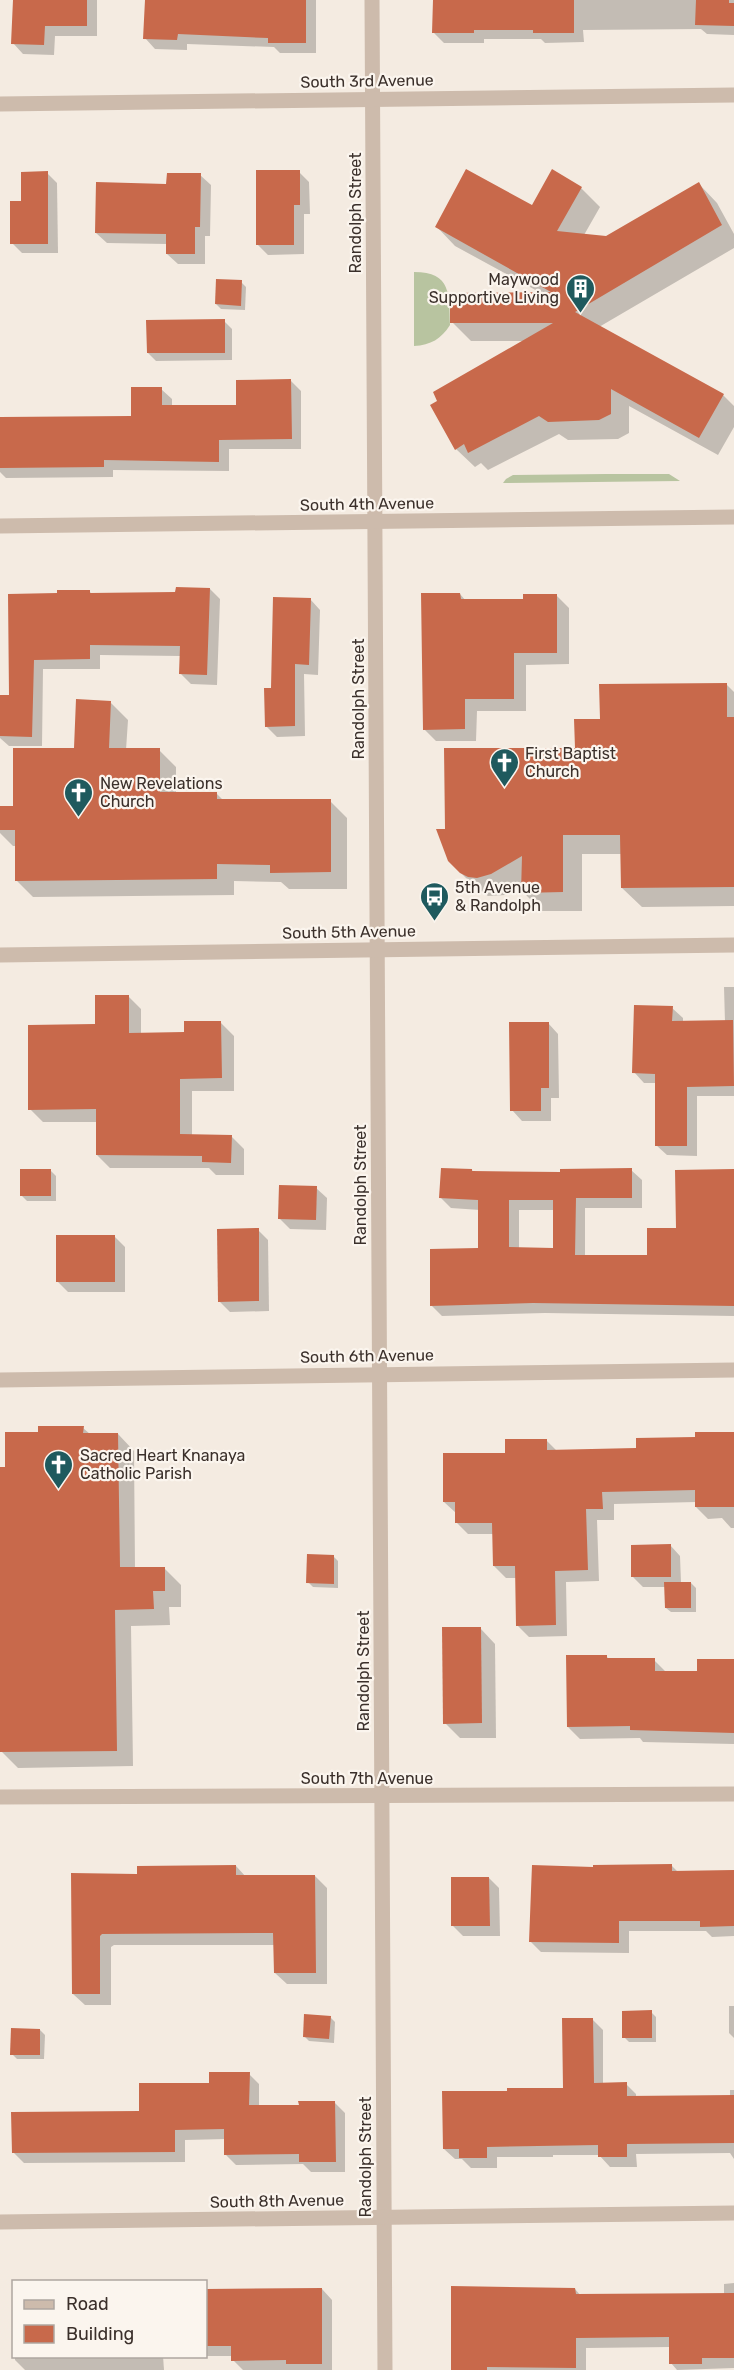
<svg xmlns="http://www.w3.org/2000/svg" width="734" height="2370" font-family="Rubik,sans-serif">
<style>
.green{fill:#b8c4a0}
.shadow{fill:#0003;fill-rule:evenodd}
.building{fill:#c8694b;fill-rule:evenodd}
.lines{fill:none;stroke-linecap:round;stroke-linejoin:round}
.minor{stroke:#cdbbac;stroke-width:15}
.labels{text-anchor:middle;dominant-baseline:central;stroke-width:4.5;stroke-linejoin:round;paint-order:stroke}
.street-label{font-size:16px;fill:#3b302b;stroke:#fbf5ee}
.poi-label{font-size:16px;fill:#3b302b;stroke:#fbf5ee;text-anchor:start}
</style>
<rect width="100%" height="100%" fill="#f4ebe1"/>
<g class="green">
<path d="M414,272C452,272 449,295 450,325C441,339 431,345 414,346Z"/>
<path d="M606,474H669L680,481L503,483L506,479L513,475Z"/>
</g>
<g class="shadow">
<path d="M15,0H97V36H55L54,55L23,54L13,43Z"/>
<path d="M146,0H316V53H280L274,47L187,44V50L155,49L145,38Z"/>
<path d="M434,0H734V35L707,34L701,29L583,30L584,42L545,43L541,39H484V43H444L434,33Z"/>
<path d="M299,172L309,182L310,214H304V254L268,255L257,244Z"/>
<path d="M47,173L57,183L58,253H22L12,243L23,202Z"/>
<path d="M200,175L211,185L210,236H205V264H178L167,254V244L107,243L96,233L168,185Z"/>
<path d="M699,184L717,203L734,234V248L599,327L723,395L734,406V427L718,455L629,406V433L618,439L568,440L559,434L488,470L481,463L475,467L456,449L525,341H471L452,322L541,293L455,246L437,227L533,207L581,188L600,207L584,235L606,237Z"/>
<path d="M241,282L246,287L245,310L221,309L216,304Z"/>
<path d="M224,321L232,329V360L156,361L148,353Z"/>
<path d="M291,381L301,391V449H229V471L113,470V477L6,478L0,472V419L133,417L161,389L172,399V406H238Z"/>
<path d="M210,589L220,599L217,685L191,684L181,674V656L100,655V669H43L42,746H9L0,738V696L10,697L58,595L89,591L92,594H177Z"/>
<path d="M460,594L466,601L524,600L556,595L569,608V664L526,665V711H477L476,741H436L424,729Z"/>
<path d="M310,599L320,610L318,675L304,674L305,736L277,737L266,726L272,690Z"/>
<path d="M726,684L734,692V906L642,907L622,888V854H582V911H542L523,892V885L505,895L488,896L474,886L454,866L446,830L576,750L601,720Z"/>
<path d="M111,703L128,720L126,750H159L176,767V794L216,793L223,800L330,801L347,818V889H289L281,882L234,881V895L33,897L16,880V846H13L0,833V807H15L75,750Z"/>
<path d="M724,987H734V1096H697V1156L667,1155L656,1145V1083H644L634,1072L672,1008L683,1018V1022H725Z"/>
<path d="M128,996L141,1009V1034H186L221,1023L234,1036V1091H192V1135L231,1136L244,1149V1175H216L209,1168H110L97,1155V1122H43L30,1109L97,1026Z"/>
<path d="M548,1023L558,1034L559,1098H551V1121H522L512,1110Z"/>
<path d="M472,1170L474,1173H561L631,1170L642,1180V1208H585V1257H649L734,1170V1316L545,1313L442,1316L431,1305L480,1250V1210L451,1208L441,1198ZM519,1210H555L554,1249L519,1248Z"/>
<path d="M51,1171L56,1176V1201H27L22,1196Z"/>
<path d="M316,1188L327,1198L326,1230L290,1229L280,1219Z"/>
<path d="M258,1230L268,1240L269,1311L230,1312L219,1301Z"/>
<path d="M115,1237L125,1247V1292H68L57,1281Z"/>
<path d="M83,1428L90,1434H118L134,1451L135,1569L164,1568L181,1585V1607H169L170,1625L131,1626L133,1766L18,1768L1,1751L0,1492L7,1468L39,1433Z"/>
<path d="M734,1433V1528H731L722,1518L708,1519L696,1507V1502L614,1504V1520H597L599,1581L566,1582L567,1636L529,1637L517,1625L516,1578H506L494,1566V1534H468L456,1522V1513L444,1502L507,1455L546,1440L557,1451L638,1450Z"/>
<path d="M670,1545L680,1556L681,1583H691L696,1588V1612H671L666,1608V1587H643L633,1577Z"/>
<path d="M333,1556L338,1561V1588L313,1587L308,1582Z"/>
<path d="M480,1628L495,1644L496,1738H460L445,1723Z"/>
<path d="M606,1656L609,1659L654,1660L667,1673L699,1672L734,1660V1744L643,1742L640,1738L580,1739L568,1727Z"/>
<path d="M236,1866L246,1877L315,1876L327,1888V1984H287L275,1973V1945H114L111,1947V2005H85L73,1994L72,1875H138Z"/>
<path d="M672,1866L678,1872H734V1936L712,1937L706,1931H629V1953L541,1952L530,1941L595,1869Z"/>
<path d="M489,1878L499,1888L500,1936H463L453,1926Z"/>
<path d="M729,2006H734V2038L729,2033Z"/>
<path d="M651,2012L656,2017V2042H629L624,2037Z"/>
<path d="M330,2017L335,2022L334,2043L309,2041L304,2036Z"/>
<path d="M592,2019L603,2030V2084H626L636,2094V2098L730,2096V2090H734V2159L730,2153L636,2154L637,2167H610L599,2155H553V2157H497V2168H471L462,2159H455L444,2149L509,2093L564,2089Z"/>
<path d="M40,2030L45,2035L44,2059H17L12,2054Z"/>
<path d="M249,2074L259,2084V2107L300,2106L334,2102L345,2113V2172H311L303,2164L236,2165L226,2155V2139L185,2140V2162L24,2163L13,2152L140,2112L211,2085Z"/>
<path d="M734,2283V2368L677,2370L671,2363L670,2347L586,2348V2370H453L575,2289L581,2296L724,2295V2284Z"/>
<path d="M322,2289L332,2300V2370H243L233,2360V2356H206V2291Z"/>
<path d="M15,2356H163L164,2370H25L15,2360Z"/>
</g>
<g class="building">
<path d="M13,0H87V26H45L44,45L11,44Z"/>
<path d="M145,0H306V43H268V38L178,34L177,40L143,39Z"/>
<path d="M433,0H574V33H533V30H474V33H432Z"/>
<path d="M696,0H729V3H734V26L695,25Z"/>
<path d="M466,169L532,205L552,169L582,187L557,231L606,236L699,182L722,225L575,312L724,394L699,438L611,389V414L599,420L548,422L539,416L468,453L464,444L455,450L430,405L437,401L433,392L553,323H450V293L551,292L435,227Z"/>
<path d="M256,170H300V205H294V245H256Z"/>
<path d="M48,171V244H10V201H21V172Z"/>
<path d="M167,173H201L200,227H195V254H166V234L95,233L96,182L166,184Z"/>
<path d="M216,279L242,280L241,306L215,304Z"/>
<path d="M225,319V353H147L146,320Z"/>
<path d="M291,379L292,439L219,440V462L104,460V467L0,468V417L131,416V387H162V405H236V380Z"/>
<path d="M176,587L210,588L207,675L179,674L180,646L90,645V659L34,660L32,737L0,736V695H9L8,594L57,593V590H90V593L175,592Z"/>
<path d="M421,593H460L461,599H523V594H557V653H514V699H465V729L423,730Z"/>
<path d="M273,597L311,598L309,665L295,664V726L265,727L264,688H271Z"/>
<path d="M727,683V717H734V887L621,888L620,835H563V892L521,893L522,856L491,874L477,878L468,877L460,873L448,861L436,829H445L444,748H575L574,719H600L599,684Z"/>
<path d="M76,699L111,701L109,748H160V792H217V799H331V872L270,873V865L217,864V879L15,881V830H0V806H13V748H74Z"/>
<path d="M95,995H129V1033L184,1032V1021H221L222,1078L180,1079V1134L232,1135L231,1163L202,1162V1156L96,1155V1109L28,1110V1025L95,1024Z"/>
<path d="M634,1005L673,1006L672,1021L733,1020L734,1086L687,1087V1146H655V1074L632,1073Z"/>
<path d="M509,1022H549V1088H541V1111H510Z"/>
<path d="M441,1168L472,1169V1171L560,1172V1169L632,1168V1198H576L575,1255H647V1228H676L675,1170L734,1169V1306L533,1303L430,1306V1249L478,1248V1200L439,1198ZM509,1200H553V1248L509,1247Z"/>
<rect x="20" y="1169" width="31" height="27"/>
<path d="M279,1185L317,1186L316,1220L278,1219Z"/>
<path d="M259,1228V1301L218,1302L217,1229Z"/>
<rect x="56" y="1235" width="59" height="47"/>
<path d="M38,1426H84L83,1433H118L120,1567H165V1591H153L154,1609L115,1610L117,1751L0,1752V1467H5V1432H38Z"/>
<path d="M695,1432H734V1507H695V1490L602,1492L603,1509H586L588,1570L555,1571L556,1625L516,1626L515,1566H493L492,1523H455V1502H443V1453H505V1439H547V1450L636,1448V1438L695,1437Z"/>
<path d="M671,1544V1577H631V1545Z"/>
<path d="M307,1554L334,1555V1584L306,1583Z"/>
<path d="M664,1582H691V1608H665Z"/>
<path d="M442,1627H481L482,1723L443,1724Z"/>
<path d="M566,1655H607V1658H655V1671H697V1659H734V1733L630,1730V1726L567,1727Z"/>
<path d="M672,1864V1871L734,1870V1926L700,1927V1921H619V1943L529,1942L532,1865L593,1867V1865Z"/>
<path d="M236,1865V1875H315L316,1973H274L273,1933L102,1934L100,1936V1994H72L71,1873L137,1874V1866Z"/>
<path d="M451,1877H489L490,1926H451Z"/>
<path d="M652,2010V2038H622V2011Z"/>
<path d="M304,2014L331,2016L329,2039L303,2037Z"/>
<path d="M562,2018H593L594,2083L627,2082V2096L734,2095V2143L627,2144V2157H598V2145L487,2147V2158H459V2149H443L442,2091H507V2088H563Z"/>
<path d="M11,2028L40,2029V2055H10Z"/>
<path d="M209,2072H250L249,2105H299L298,2101H335L336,2162H299V2154L224,2155V2129L175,2130V2152L12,2153L11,2112L139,2111V2083H209Z"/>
<path d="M451,2286L575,2288L576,2294L734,2293V2358H702V2364H669V2337L576,2338V2368L487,2367V2370H451Z"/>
<path d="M322,2288V2364H286V2360L231,2361V2346H206V2289Z"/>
</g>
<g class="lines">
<g class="minor">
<path d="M372,0L385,2370"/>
<path d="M0,104L734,95"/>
<path d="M0,526L734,517"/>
<path d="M0,955L734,945"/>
<path d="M0,1380L734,1370"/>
<path d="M0,1797L734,1794"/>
<path d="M0,2222L734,2213"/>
</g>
</g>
<defs>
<symbol id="building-pin" viewBox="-11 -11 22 30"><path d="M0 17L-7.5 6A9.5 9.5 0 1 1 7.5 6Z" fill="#1f5a5e" stroke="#fbf5ee"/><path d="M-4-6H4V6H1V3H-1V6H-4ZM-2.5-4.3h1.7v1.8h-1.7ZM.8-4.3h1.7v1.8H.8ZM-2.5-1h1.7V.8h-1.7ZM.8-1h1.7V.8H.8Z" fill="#fff"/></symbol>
<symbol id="church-pin" viewBox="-11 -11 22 30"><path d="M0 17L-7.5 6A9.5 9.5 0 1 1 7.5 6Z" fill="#1f5a5e" stroke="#fbf5ee"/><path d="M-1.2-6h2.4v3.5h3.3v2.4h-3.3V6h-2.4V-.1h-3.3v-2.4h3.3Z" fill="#fff"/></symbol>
<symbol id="bus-pin" viewBox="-11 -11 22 30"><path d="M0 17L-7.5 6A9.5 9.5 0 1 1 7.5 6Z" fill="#1f5a5e" stroke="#fbf5ee"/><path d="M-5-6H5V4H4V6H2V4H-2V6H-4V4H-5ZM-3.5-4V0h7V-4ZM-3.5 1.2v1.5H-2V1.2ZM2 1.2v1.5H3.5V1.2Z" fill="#fff"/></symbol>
</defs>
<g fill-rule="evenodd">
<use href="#building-pin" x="564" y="272" width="33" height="45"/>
<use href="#church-pin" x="488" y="746" width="33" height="45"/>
<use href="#church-pin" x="62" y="776" width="33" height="45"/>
<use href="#bus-pin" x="418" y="880" width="33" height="45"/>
<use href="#church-pin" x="42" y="1448" width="33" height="45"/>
</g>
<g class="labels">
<g class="street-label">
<text transform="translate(367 81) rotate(-1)">South 3rd Avenue</text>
<text transform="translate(355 213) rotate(-90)">Randolph Street</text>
<text transform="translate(367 504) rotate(-1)">South 4th Avenue</text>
<text transform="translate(358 699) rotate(-90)">Randolph Street</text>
<text transform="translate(349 932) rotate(-1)">South 5th Avenue</text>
<text transform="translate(360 1185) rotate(-90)">Randolph Street</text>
<text transform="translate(367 1356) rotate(-1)">South 6th Avenue</text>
<text transform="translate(363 1671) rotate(-90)">Randolph Street</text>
<text x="367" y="1778">South 7th Avenue</text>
<text transform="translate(365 2157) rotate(-90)">Randolph Street</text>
<text transform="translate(277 2201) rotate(-1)">South 8th Avenue</text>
</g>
<g class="poi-label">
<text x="559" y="279" text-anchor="end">Maywood<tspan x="559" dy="18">Supportive Living</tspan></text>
<text x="525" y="753">First Baptist<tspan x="525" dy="18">Church</tspan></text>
<text x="100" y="783">New Revelations<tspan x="100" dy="18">Church</tspan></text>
<text x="455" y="887">5th Avenue<tspan x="455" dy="18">&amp; Randolph</tspan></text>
<text x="80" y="1455">Sacred Heart Knanaya<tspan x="80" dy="18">Catholic Parish</tspan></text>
</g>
</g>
<rect x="12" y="2280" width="195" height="78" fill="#fbf5ee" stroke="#aea6a0" stroke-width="1.5"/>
<rect x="24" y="2300" width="30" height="9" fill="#cdbbac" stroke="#aea6a0" stroke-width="1.5"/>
<text x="66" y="2310" font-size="18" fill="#3b302b">Road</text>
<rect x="24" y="2325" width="30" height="18" fill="#c8694b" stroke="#aea6a0" stroke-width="1.5"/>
<text x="66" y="2340" font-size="18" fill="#3b302b">Building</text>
</svg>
